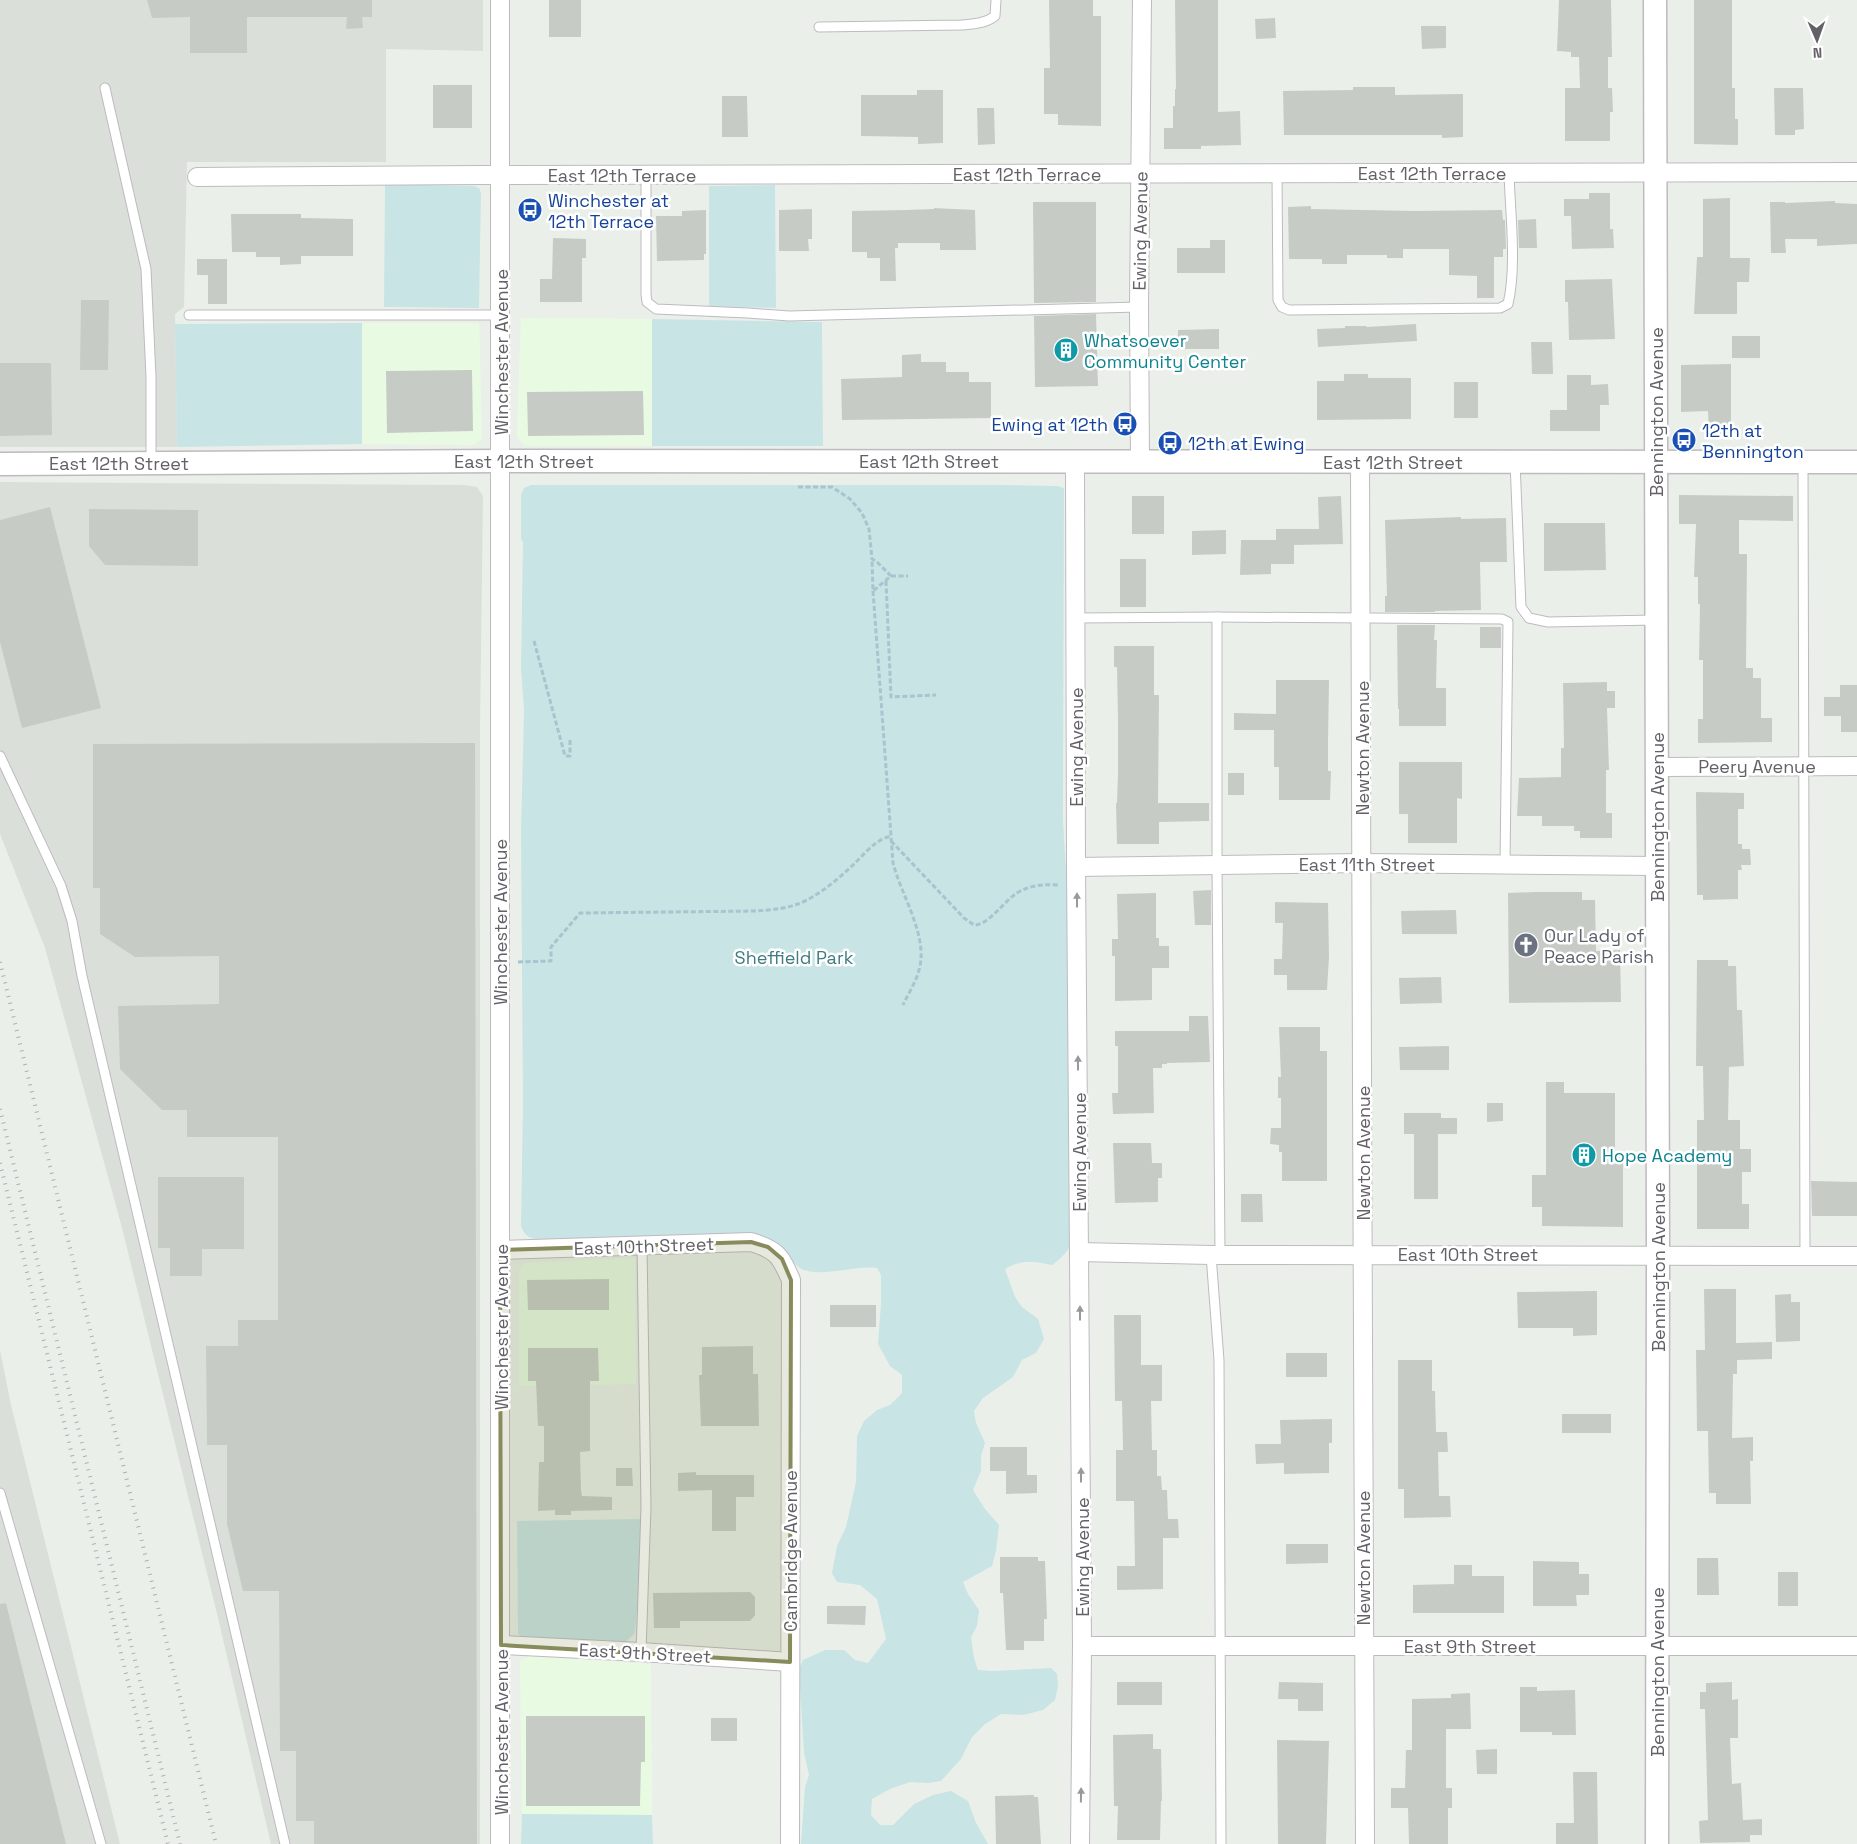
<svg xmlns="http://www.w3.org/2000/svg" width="1857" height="1844" font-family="'Space Grotesk',sans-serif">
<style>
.commercial{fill:#e8fbe2}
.industrial{fill:#dbdfda}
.green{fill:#c8e4e5}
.building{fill:#c6ccc5}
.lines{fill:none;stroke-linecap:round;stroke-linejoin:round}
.service-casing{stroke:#bebac0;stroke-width:11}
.minor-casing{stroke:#bebac0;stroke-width:20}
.tertiary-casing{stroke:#bebac0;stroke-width:25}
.path{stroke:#a8c4ce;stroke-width:3;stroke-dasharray:5 2.5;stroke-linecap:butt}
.service{stroke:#fff;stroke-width:9}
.minor{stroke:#fff;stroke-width:18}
.tertiary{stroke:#fff;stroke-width:22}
.rail{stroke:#afaeb0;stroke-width:4;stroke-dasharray:1 6;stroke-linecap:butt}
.oneway{fill:#9a989c}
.marked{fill:#888b5b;fill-opacity:0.2;stroke:#888b5b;stroke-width:4;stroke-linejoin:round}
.labels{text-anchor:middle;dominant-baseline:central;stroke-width:5;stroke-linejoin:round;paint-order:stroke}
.street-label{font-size:18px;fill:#646067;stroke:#fff}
.transit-label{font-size:18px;fill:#164399;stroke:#fff;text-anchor:start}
.culture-label{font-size:18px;fill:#0d838f;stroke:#fff;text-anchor:start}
.worship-label{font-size:18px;fill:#5b616d;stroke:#fff;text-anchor:start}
.park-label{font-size:18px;fill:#3e7c80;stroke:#fff}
</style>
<rect width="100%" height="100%" fill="#eaf0e9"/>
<g class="commercial">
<path d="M521,318L652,319V446H525L517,437Z"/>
<path d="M362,323H479L482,439L474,445L362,444Z"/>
<path d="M635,1258L636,1384L519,1386V1270L525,1263Z"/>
<path d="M530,1656L651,1664L652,1815L522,1814L520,1661Z"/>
</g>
<g class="industrial">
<path d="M0,0H483V51L386,49V162H187L184,307L175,314L177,447H0Z"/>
<path d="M0,482L464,485L477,487L483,496L480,730V1844H271L218,1618L121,1224L45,948L0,834Z"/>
<path d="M0,1350L11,1405L120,1844H0Z"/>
</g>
<g class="green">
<path d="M385,184L474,186L479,188L481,193L479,308L384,307Z"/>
<path d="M775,185L776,308L709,306V186Z"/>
<path d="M652,319L822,322L823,446H652Z"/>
<path d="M362,323V444L177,447L175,324Z"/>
<path d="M531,485H1001L1058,486L1064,488L1063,820L1067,889L1069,1192L1077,1198C1075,1227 1080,1246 1052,1265C1033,1261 1023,1259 1005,1269L1015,1297L1022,1307L1038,1319L1044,1339L1036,1353L1022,1360L1013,1377L983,1398L974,1411L976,1423L985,1443L981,1456V1471L973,1490L985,1509L999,1525L996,1551L992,1566L963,1582L968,1594L979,1610L977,1626L971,1637L974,1658L978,1670L994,1671L1051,1668L1057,1674L1058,1686L1055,1700L1043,1710L1023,1715L1001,1714L985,1724L972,1737L961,1759L941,1781L928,1783L910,1782L890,1789L872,1799L871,1815L880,1825H893L914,1804L933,1795L951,1791L968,1801L976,1823L988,1844H801L805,1787L809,1775L804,1753L799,1669L803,1660L825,1650H844L855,1660L868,1663L886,1639L877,1599L860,1585L837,1582L832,1573L837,1546L846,1527L856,1482L857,1436L864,1421L877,1410L890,1405L902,1393V1375L890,1366L878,1344L881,1303V1275L877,1268C855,1265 825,1277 804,1270C797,1268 784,1252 778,1246L546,1242C534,1238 526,1240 521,1226L523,1104L521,833L524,710L521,668L523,542L521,539V495L524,488Z"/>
<path d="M640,1519L639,1582L635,1633L627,1641L616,1644L524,1638L518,1634L517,1521Z"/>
<path d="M522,1814L652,1815L653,1844H521Z"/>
</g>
<g class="building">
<path d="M147,0H372V17H362L363,28L346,29L347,17H247V53H190V17L152,18Z"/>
<rect x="549" y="0" width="32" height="37"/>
<path d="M1049,0H1093V16H1101V126L1058,125V114H1044V68H1050Z"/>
<path d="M1175,0H1218V112L1240,111L1241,145L1201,146V149H1164V128H1173V106H1175V89H1176Z"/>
<path d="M1559,0H1611L1612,57H1608V88H1612L1613,112H1610V141H1565V88H1580L1579,57H1571V52L1557,51Z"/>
<path d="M1694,0H1732V88H1735V119H1738V145L1694,144Z"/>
<path d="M1275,18L1276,38L1256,39L1255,19Z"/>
<path d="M1421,26H1446V48L1422,49Z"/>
<rect x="433" y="85" width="39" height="43"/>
<path d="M1353,87H1395V95L1463,94V137L1442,138V135H1284L1283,91L1353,90Z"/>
<path d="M1774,88H1803L1804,129L1795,130V135H1775Z"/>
<path d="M917,90H943V143L918,144V137L861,136V95H917Z"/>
<path d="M722,96H747L748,137H722Z"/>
<path d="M977,108H994L995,144L978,145Z"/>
<path d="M1589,193H1610V229H1613L1614,248L1572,249L1571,216H1564V199H1589Z"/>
<path d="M1730,198V258H1750L1749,282H1737V314H1694L1697,257H1703V199Z"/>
<path d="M1835,201V203L1857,204V244L1817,246V239H1785L1786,253H1771L1770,202H1785V203Z"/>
<path d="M1033,202H1096V302L1034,303Z"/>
<path d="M1311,206V209L1415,211L1502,210L1503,220H1505L1506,249H1503V257H1494V298H1477V276L1449,275V249H1403V258H1387V255H1347V264H1322V259H1289L1288,207Z"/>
<path d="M934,208L975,210L976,250H940V243H898V248H895L896,281H880V258H867V252H852V211L906,210L934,209Z"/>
<path d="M812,209V239H808L809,251H779V210Z"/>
<path d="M706,210V254H704V260L657,261L656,216H682V211Z"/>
<path d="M231,214H301V218L353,219V256H301V264L280,265V257H256V252H232Z"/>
<path d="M1536,219L1537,248H1519L1518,220Z"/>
<path d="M553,238L586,239V258H582V302H540V279H552Z"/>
<path d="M1210,240H1225V273H1177V248H1210Z"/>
<path d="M197,259H227V304H208V275H197Z"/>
<path d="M1612,279L1615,339L1569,340L1568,302H1565V280Z"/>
<path d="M81,300H109L108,370H80Z"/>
<path d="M1096,314L1098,386L1035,387L1034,316Z"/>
<path d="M1416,324L1417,341L1318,347L1317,329L1345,328V326H1366L1367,327Z"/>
<path d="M1219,329V349H1178V330Z"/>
<rect x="1732" y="336" width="28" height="22"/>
<path d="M1531,342H1552L1553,374H1532Z"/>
<path d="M921,354V362H946V372H969V382H991V418L842,420L841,379L902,377V355Z"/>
<path d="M0,363H51L52,435L0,436Z"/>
<path d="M1731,364V433L1709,434L1708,411L1681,412V365Z"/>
<path d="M472,370L473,431L387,433L386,371Z"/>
<path d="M1344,374H1368V378H1411V419L1317,420V381H1344Z"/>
<path d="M1567,375H1591V385L1608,384L1609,405H1600V431H1550V410H1567Z"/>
<rect x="1454" y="382" width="24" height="36"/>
<path d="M643,391L644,435L528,436L527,392Z"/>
<path d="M1679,495L1793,496V521L1739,520V554H1747L1746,668H1753V678H1761V718H1772V742L1698,743V719H1703V660H1699L1700,604H1698V577H1694L1696,524H1679Z"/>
<rect x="1132" y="496" width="32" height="38"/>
<path d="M1341,496L1343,544L1294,545V564H1271V574L1240,575L1241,540H1276V529H1319L1318,497Z"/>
<path d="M50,507L101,708L22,728L0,642V520Z"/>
<path d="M89,509L198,510V566L105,565L89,546Z"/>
<path d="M1461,517V519L1506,518L1507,562H1480L1481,610L1435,611V612H1385V596H1387L1385,520Z"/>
<path d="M1544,523H1605L1606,570L1544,571Z"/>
<path d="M1226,530V554L1192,555V531Z"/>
<rect x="1120" y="559" width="26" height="48"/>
<path d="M1397,625H1435L1434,640H1437L1436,688H1446V726H1399V709H1398Z"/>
<rect x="1480" y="627" width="21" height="21"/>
<path d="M1114,646H1154V695H1159L1158,803H1209V821L1159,822V844H1117L1116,803H1117L1118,774V719L1117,667H1114Z"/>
<path d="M1276,680H1329L1328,742V771H1331L1330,800H1279V767H1274V730H1234V713L1276,714Z"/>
<path d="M1607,682V691H1615V708H1607L1609,770H1606V813H1612V838H1580V831H1574V826H1542V816H1517L1519,778L1561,777V748H1564L1563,683Z"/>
<path d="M1840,685H1857V732H1841V716H1824V697H1840Z"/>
<path d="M475,743L477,1844H314V1821H296V1751H280L279,1591H243L227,1524V1445H207L206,1346H238V1320H278V1137H187V1110H162L120,1069L118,1006L219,1004V956L135,957L100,934V888H93V744Z"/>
<path d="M1399,762H1462V799L1457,798V843H1408V814H1399Z"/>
<rect x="1228" y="773" width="16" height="22"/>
<path d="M1696,792L1744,793V809H1738V844H1742V849H1750L1751,865H1741L1742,870H1738V899L1703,900V895H1697Z"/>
<path d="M1211,890V925H1195L1193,891Z"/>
<path d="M1535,892H1582V900H1595L1596,951L1620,950L1621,1002L1509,1003L1508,893Z"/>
<path d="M1156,893V938H1159V946H1169V968H1152V1000L1115,1001V956H1112V939H1118L1117,894Z"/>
<path d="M1275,902L1328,903L1329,957L1327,990H1287V975H1274V959H1282L1283,923H1275Z"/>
<path d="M1456,910L1457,934H1402L1401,911Z"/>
<path d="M1697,960H1728V966H1736L1737,1010H1742L1744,1066L1729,1067L1728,1120H1740V1149H1751V1172H1742V1204H1749V1229H1697V1120H1704L1703,1066H1696Z"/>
<path d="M1441,977L1442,1003L1400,1004L1399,978Z"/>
<path d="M1189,1016H1208L1210,1062L1167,1063V1064H1162V1068H1153L1154,1113L1113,1114L1112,1093H1118V1046H1115V1031H1189Z"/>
<path d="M1279,1027H1320V1051H1327V1181H1282V1152H1279V1145L1270,1144L1271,1128H1281V1098H1278V1077H1281Z"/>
<path d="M1449,1046V1070H1400L1399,1047Z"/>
<path d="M1546,1082H1564V1093H1615V1152H1623V1227L1542,1226V1207H1532V1175H1546Z"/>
<path d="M1487,1103H1503V1121L1487,1122Z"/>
<path d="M1404,1113H1441V1118H1457V1134H1438V1199H1414V1134H1404Z"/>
<path d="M1113,1143H1151L1152,1163H1162V1178H1158V1202L1115,1203Z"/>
<path d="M158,1177H244V1249H202V1276H170V1248H158Z"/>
<path d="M1811,1181L1857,1182V1216H1812Z"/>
<path d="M1241,1194H1262L1263,1222H1241Z"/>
<path d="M609,1279V1310H528L527,1280Z"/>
<path d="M1704,1289H1736V1343L1772,1342V1359L1737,1360V1374H1733L1732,1438L1753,1437V1461H1750L1751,1504H1716V1493H1709L1708,1431H1697L1696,1350H1705Z"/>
<path d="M1597,1291V1335L1573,1336V1328H1518L1517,1292Z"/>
<path d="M1791,1294V1302H1800V1341L1776,1342L1775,1295Z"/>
<rect x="830" y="1305" width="46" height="22"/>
<path d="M1114,1315H1141V1365H1162V1401H1151L1152,1450H1157V1476H1161L1162,1490H1167L1168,1519H1178L1179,1538H1163V1589L1117,1590V1566H1135L1134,1501H1116V1450H1123L1122,1401H1115Z"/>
<path d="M753,1346V1374H758L759,1426H701L699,1375H702V1347Z"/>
<path d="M528,1348H598L599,1381H590V1451L580,1452L581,1491L582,1496L612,1497V1510L571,1511V1515H555V1510L538,1511L539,1462H544V1426H538L536,1381H528Z"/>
<rect x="1286" y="1353" width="41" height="24"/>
<path d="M1398,1360H1432V1391H1435L1436,1432H1447L1448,1452H1438L1439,1496H1450L1451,1517L1404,1518V1489H1398Z"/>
<rect x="1562" y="1414" width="49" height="19"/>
<path d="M1332,1419V1443H1329V1473L1284,1474V1463L1256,1464L1255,1444H1281L1280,1420Z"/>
<path d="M990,1447H1027V1475H1037V1493L1006,1494V1471H990Z"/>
<path d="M616,1468H632L633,1486H616Z"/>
<path d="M696,1472V1475H754V1497H736V1531H712V1490L678,1491V1473Z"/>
<path d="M1286,1544H1328V1563L1286,1564Z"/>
<path d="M1000,1557H1038V1561H1045L1047,1619H1044V1641H1024V1650H1006L1003,1593H1000Z"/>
<path d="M1697,1558H1718L1719,1595H1697Z"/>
<path d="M1533,1561L1579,1562V1574H1589V1595H1576L1577,1606H1533Z"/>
<path d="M1454,1565H1472V1576H1504V1613H1413V1585L1454,1584Z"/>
<rect x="1778" y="1572" width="20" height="34"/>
<path d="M750,1592L755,1597V1615L750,1621H680V1628H654L653,1593Z"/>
<path d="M6,1603L66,1844H0V1604Z"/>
<path d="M827,1606H866L865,1625L827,1624Z"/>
<rect x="1117" y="1682" width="45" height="23"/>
<path d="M1279,1682L1323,1683V1711H1298V1699H1278Z"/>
<path d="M1732,1682V1700L1738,1699V1738H1730L1732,1784L1741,1783L1743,1820L1762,1819V1835H1750V1842L1700,1843L1699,1821L1708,1820L1705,1709H1700V1692H1706V1683Z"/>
<path d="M1520,1687H1537V1691L1575,1690L1576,1735H1552V1732H1520Z"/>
<path d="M1470,1693L1471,1729H1446V1788H1452V1808H1448V1844H1409L1408,1808H1391V1788H1405L1406,1750H1412V1699L1451,1698V1694Z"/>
<path d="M526,1716H645V1762H641L640,1806H526Z"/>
<rect x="711" y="1718" width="26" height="23"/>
<path d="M1153,1734V1749H1161L1162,1801H1161L1160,1840H1117L1118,1806H1114L1113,1735Z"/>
<path d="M1277,1740L1329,1741L1326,1844H1278Z"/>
<path d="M1497,1749V1774H1477L1476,1750Z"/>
<path d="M1573,1772H1597L1598,1844H1556V1823H1574Z"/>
<path d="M1034,1795V1797H1038L1041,1844H996L995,1796Z"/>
</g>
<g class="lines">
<defs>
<g id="service">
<path d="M819,27L961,25C972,24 985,24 995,16L996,0"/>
<path d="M105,88L146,269L151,377V463"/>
<path d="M1277,174L1278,300L1282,307L1289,310L1500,308L1508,304C1517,266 1510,212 1509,172"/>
<path d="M646,175V294L647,302L656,309L748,313L789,316L1139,307"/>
<path d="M189,315H501"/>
<path d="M1515,462L1521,607L1529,618L1548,622L1656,620"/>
<path d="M1803,463L1805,1255"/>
<path d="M1217,617L1502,619L1508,622L1505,864"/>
<path d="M1076,618L1217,617V865L1220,1254"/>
<path d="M0,756L61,886L72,921L82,976L285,1844"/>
<path d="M1211,1255L1219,1360L1221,1844"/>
<path d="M0,1493L101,1844"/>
<path d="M641,1652L646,1507L642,1246"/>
</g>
<g id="minor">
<path d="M197,177L481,175L1857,172"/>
<path d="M1075,461L1076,867L1082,1646L1080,1844"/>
<path d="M1140,461L1139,307L1142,0"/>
<path d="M1360,461C1364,922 1360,1383 1365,1844"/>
<path d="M1656,767L1857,766"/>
<path d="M1076,867L1363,863L1657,866"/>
<path d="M500,1250L751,1242C777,1250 780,1255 791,1280L790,1844"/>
<path d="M1079,1252L1211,1255L1857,1256"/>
<path d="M501,1645L641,1652L790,1662"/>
<path d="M1082,1646H1857"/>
<path d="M500,1844V0"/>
</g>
<g id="tertiary">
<path d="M1655,0L1658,1254L1657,1844"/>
<path d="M0,464L501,461L1857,462"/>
</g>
</defs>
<use href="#service" class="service-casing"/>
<use href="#minor" class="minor-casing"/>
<use href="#tertiary" class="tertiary-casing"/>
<g class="path">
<path d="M798,487H832L850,499L862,513L869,529L872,559L877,562L891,576L873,591L872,559"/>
<path d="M891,576H908"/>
<path d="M886,581L891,697L936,695"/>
<path d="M873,591L893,863C901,895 929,937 919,970C916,982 908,994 903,1005"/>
<path d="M534,641L565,756H570V739"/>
<path d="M891,841L964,918L974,925C989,925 1004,901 1017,893C1030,885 1044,884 1059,885"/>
<path d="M518,962L551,961V947L580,913L756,911C770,910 784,909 798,904C817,897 837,880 852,866C864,855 874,840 891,836"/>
</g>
<use href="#service" class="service"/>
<use href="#minor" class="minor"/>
<use href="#tertiary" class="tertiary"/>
<g class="rail">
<path d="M0,962L216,1844"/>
<path d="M0,1109L180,1844"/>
<path d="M0,1163L168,1844"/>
</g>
</g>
<defs><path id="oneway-solid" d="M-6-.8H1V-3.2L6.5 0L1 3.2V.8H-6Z" transform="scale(1.25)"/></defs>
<g class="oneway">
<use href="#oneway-solid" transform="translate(1077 900) rotate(-90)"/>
<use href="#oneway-solid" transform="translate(1078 1063) rotate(-90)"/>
<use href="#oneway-solid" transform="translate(1080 1313) rotate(-90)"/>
<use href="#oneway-solid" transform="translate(1081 1475) rotate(-90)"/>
<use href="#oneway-solid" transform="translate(1081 1795) rotate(-89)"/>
</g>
<path class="marked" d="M751,1242L768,1247L782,1259L791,1280L790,1662L501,1645L500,1250Z"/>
<defs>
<symbol id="bus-disc" viewBox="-11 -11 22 22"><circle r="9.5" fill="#1a4fb4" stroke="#fff"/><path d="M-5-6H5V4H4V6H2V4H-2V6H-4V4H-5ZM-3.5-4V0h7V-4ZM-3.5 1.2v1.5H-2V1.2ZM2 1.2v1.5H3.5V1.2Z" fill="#fff"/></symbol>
<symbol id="building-disc" viewBox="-11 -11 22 22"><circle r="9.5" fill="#0f9aa8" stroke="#fff"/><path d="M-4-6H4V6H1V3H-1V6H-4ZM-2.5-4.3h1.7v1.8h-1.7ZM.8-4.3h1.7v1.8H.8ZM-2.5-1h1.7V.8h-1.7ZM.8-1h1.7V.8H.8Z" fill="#fff"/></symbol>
<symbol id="church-disc" viewBox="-11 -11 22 22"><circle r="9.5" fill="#6b7280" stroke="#fff"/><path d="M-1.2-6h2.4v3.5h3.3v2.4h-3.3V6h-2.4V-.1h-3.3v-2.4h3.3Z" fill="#fff"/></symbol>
</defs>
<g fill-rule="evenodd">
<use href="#bus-disc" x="516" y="196" width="28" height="28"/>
<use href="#building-disc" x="1052" y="336" width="28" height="28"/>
<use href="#bus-disc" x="1111" y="410" width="28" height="28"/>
<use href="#bus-disc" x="1670" y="426" width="28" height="28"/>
<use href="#bus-disc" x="1156" y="429" width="28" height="28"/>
<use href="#church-disc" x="1512" y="931" width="28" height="28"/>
<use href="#building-disc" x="1570" y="1141" width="28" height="28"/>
</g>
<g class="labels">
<g class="street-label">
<text x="1432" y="173">East 12th Terrace</text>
<text x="1027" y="174">East 12th Terrace</text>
<text x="622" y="175">East 12th Terrace</text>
<text transform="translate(1140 231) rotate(-89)">Ewing Avenue</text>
<text transform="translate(501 352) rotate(-90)">Winchester Avenue</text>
<text transform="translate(1656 412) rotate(-90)">Bennington Avenue</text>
<text x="524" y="461">East 12th Street</text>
<text x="929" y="461">East 12th Street</text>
<text x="1393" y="462">East 12th Street</text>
<text x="119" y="463">East 12th Street</text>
<text transform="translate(1076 747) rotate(-90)">Ewing Avenue</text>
<text transform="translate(1362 748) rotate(-90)">Newton Avenue</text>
<text x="1757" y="766">Peery Avenue</text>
<text transform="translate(1657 817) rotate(-90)">Bennington Avenue</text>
<text x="1367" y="864">East 11th Street</text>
<text transform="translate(500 922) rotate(-90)">Winchester Avenue</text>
<text transform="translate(1079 1152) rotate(-90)">Ewing Avenue</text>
<text transform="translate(1363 1153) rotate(-90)">Newton Avenue</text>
<text transform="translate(644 1246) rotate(-2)">East 10th Street</text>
<text x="1468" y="1254">East 10th Street</text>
<text transform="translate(1658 1267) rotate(-90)">Bennington Avenue</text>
<text transform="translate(501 1327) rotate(-90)">Winchester Avenue</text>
<text transform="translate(790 1551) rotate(-90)">Cambridge Avenue</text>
<text transform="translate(1082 1557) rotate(-90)">Ewing Avenue</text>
<text transform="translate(1363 1558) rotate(-90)">Newton Avenue</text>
<text x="1470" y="1646">East 9th Street</text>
<text transform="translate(645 1653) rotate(3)">East 9th Street</text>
<text transform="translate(1657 1672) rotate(-90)">Bennington Avenue</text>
<text transform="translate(501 1732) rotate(-90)">Winchester Avenue</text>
</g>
<g class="transit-label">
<text x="548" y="200">Winchester at<tspan x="548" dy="21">12th Terrace</tspan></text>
<text x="1108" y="424" text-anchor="end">Ewing at 12th</text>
<text x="1702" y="430">12th at<tspan x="1702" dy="21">Bennington</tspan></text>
<text x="1188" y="443">12th at Ewing</text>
</g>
<g class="culture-label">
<text x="1084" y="340">Whatsoever<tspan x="1084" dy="21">Community Center</tspan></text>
<text x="1602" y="1155">Hope Academy</text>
</g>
<g class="worship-label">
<text x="1544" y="935">Our Lady of<tspan x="1544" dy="21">Peace Parish</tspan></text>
</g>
<g class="park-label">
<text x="794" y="957">Sheffield Park</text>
</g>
</g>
<g transform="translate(1817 40) rotate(178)" stroke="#ffffff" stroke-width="4" paint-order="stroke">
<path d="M0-4L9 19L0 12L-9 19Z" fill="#646067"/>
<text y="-8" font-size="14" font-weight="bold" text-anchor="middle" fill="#646067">N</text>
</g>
</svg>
